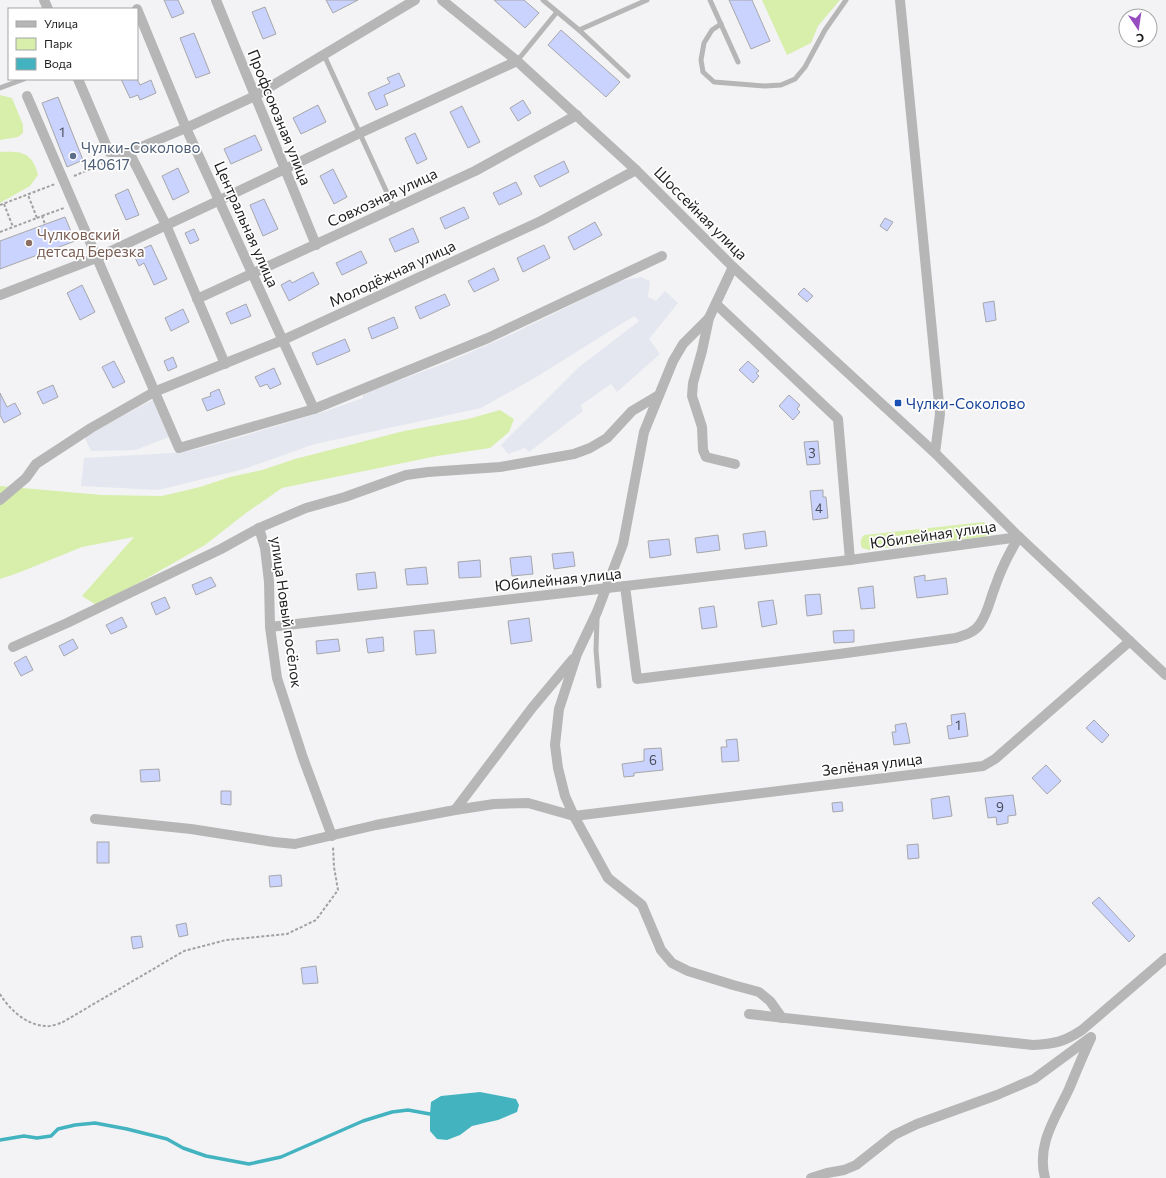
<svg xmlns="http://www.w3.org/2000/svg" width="1166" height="1178" font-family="Commissioner,sans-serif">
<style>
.built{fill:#e5e7f0}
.green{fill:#d7efab}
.water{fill:#44b3c0}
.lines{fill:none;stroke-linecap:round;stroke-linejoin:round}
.stream{stroke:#44b3c0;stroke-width:3.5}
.building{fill:#c9d3fd;stroke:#a7a7a9}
.path{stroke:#a1a1a2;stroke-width:2;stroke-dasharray:3 2;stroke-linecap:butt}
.lane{stroke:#b7b6b6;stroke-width:5}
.street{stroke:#b7b6b6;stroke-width:10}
.service-dot{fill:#5c6f8a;stroke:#fff;stroke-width:1.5}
.education-dot{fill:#8d6e63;stroke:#fff;stroke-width:1.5}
.transit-dot{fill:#1a4fb4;stroke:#fff;stroke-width:1.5}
.labels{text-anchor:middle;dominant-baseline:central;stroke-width:3.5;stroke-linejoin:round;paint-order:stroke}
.number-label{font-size:13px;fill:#494b56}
.street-label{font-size:15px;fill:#1e1e1e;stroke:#fff}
.service-label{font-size:15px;fill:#4e5e75;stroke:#fff;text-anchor:start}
.education-label{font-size:15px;fill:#785e54;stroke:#fff;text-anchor:start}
.transit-label{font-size:15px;fill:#164399;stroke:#fff;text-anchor:start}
</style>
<rect width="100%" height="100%" fill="#f3f3f5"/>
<g class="built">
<path d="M641,277L650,281L648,297L656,301L665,291L678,303L649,339L660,354L617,392L611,384L581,405L583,411L529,452L525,448L508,454L501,445L579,367L639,321L634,316L533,379L481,408L315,444L244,469L158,490L81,486L84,458L172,453L193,450L237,438L329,410L363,398V394L448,362L510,335L620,281Z"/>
<path d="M153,400L169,437L136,450L91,451L84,436Z"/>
</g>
<g class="green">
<path d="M762,0H840L818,26L811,43L787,55Z"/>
<path d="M0,95L12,98L23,125V133L18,137L0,140Z"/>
<path d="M0,152C22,151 32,152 38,175L30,186L0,203Z"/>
<path d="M500,410L514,419L509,432L490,448L437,456L282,488L246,513L205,545L98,606L82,596L134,537L82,547L18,573L0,579V486L102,495L162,496L200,487L230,477L262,470L295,459L404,431L468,419Z"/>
<path d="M984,522C989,526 992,529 991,536L869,550L862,548C860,543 860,539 864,535Z"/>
</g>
<path class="water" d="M480,1092L516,1099L519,1105L517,1112L498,1120L472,1126L460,1135L447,1140L437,1139L430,1131V1114L431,1102L441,1096Z"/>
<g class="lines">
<path class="stream" d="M0,1140L24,1136L37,1138L51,1136L58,1129L75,1125L95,1123L127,1129L167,1139L183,1148L206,1156L249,1164L281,1157L363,1121L392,1112L408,1110L430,1114"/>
</g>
<g class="building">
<path d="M164,0H178L184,13L172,18Z"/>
<path d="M326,0H358L333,13Z"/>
<path d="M494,0H524L539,13L525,28Z"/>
<path d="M729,0H752L770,41L751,49Z"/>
<path d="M265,7L276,34L263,39L252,12Z"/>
<path d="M561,30L620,82L606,97L548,45Z"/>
<path d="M194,33L210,73L196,78L180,38Z"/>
<path d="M399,73L405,86L384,95L388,105L376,110L368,93L390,83L387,78Z"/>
<path d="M121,79H137L140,85L151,80L156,93L140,100L138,95L130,98Z"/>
<path d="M58,97L83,160L67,167L42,103Z"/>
<path d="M523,100L531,113L518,121L510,108Z"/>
<path d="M318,105L326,122L301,134L293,118Z"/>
<path d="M462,106L480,142L468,148L450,112Z"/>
<path d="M415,133L427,159L417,164L405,138Z"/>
<path d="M255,135L262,150L231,164L224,149Z"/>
<path d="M564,161L569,172L540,187L534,176Z"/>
<path d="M178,168L189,192L173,200L162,176Z"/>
<path d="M333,169L347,197L334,204L320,176Z"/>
<path d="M516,182L522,194L499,205L493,193Z"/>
<path d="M128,189L139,215L126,220L115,195Z"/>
<path d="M264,199L278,229L263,236L250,205Z"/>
<path d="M464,207L469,218L445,229L440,218Z"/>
<path d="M65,217L75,241L0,269V241Z"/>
<path d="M885,218L893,222L887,231L880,226Z"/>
<path d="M595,222L602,235L574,250L568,237Z"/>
<path d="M413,228L419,242L395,252L389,239Z"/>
<path d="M194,229L199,240L190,244L185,233Z"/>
<path d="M151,245L167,279L154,285L144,263L139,266L133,253Z"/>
<path d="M544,245L550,258L523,272L517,258Z"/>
<path d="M361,251L367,263L342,275L336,263Z"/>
<path d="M494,268L499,280L474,292L468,281Z"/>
<path d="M313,272L319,284L289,301L281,285L290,280L292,283Z"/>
<path d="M82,285L95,312L80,320L67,293Z"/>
<path d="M804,288L813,296L807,302L798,294Z"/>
<path d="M445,294L450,305L420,319L415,307Z"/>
<path d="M994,301L996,320L986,322L983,303Z"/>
<path d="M246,304L251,316L231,324L226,313Z"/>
<path d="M183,309L189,322L171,331L165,318Z"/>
<path d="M394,317L398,328L372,339L368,328Z"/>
<path d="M345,339L350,351L317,365L312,353Z"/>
<path d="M173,357L177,367L168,371L164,361Z"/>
<path d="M114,361L125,382L113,388L102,367Z"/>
<path d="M748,361L759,371L756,373L759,376L753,383L739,370Z"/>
<path d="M274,368L281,384L270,389L267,384L260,387L255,377Z"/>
<path d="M53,385L58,397L43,404L37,392Z"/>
<path d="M219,389L225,404L207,411L202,399L211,396L210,393Z"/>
<path d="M0,393L7,407L15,403L21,414L4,423L0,415Z"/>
<path d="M789,395L800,405L797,409L800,412L793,420L779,406Z"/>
<path d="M818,441L820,464L807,465L804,442Z"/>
<path d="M823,490V497H826L828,518L813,520L810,491Z"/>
<path d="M765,531L767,546L745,549L743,534Z"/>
<path d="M718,535L720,550L697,553L695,538Z"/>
<path d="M669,539L671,555L650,558L648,541Z"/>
<path d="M573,552L575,566L554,569L552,554Z"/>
<path d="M531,556L533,574L512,576L510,558Z"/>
<path d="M480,560L481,577L459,578L458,562Z"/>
<path d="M426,567L428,584L407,585L405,569Z"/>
<path d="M375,572L377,588L358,590L356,574Z"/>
<path d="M925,575V581L946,578L948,594L917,598L914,577Z"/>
<path d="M211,577L216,586L196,595L192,585Z"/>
<path d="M873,586L875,608L861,609L858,588Z"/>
<path d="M820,594L822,614L807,616L805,595Z"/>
<path d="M165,597L170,608L156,615L151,603Z"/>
<path d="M773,600L777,624L762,627L758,602Z"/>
<path d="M714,606L717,627L702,629L699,608Z"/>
<path d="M122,617L127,627L111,634L106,625Z"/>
<path d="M529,618L532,641L511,644L508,621Z"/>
<path d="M434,630L436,653L416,655L414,631Z"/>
<path d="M854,630V642L834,643L833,631Z"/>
<path d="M383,637L384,651L368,653L366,639Z"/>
<path d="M73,639L78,648L64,656L59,646Z"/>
<path d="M338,639L340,651L317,654L316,641Z"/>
<path d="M26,656L33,670L21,676L14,663Z"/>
<path d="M965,713L968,736L949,739L947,726L952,725L951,715Z"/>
<path d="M1094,720L1109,735L1102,743L1086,728Z"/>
<path d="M906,723L910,743L894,745L892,732H896L895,725Z"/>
<path d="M737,739L739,761L722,762L721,747H727L726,740Z"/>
<path d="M661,748L663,770L634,773V776L624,777L622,764L644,761V749Z"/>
<path d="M1046,765L1061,781L1047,794L1032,778Z"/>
<path d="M159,769L160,781L141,782L140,770Z"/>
<path d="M221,791H231V805L221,804Z"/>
<path d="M1013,795L1016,815L1008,816V823L997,825L996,817L988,818L985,798Z"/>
<path d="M949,796L952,816L933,819L931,799Z"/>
<path d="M842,802L843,811L833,812L832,803Z"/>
<rect x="97" y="842" width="12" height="21"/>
<path d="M918,844L919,858L908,859L907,845Z"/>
<path d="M281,875L282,886L270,887L269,876Z"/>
<path d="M1099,897L1135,936L1129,942L1092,903Z"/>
<path d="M186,923L188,935L179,937L176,925Z"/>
<path d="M141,936L143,947L133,949L131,937Z"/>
<path d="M316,966L318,983L303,984L301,968Z"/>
</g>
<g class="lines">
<g class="path">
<path d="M74,176L106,162"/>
<path d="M4,204L13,227"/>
<path d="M0,205L55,184"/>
<path d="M42,216L64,208"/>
<path d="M37,218L42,216L45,224"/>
<path d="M0,232L37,218L28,195"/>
<path d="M0,994C9,1009 26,1025 45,1026C50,1027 58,1024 63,1022L184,951L226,940L287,934L316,920L338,890L334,867L333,846"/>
</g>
<g class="lane">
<path d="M543,0L579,30L628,76"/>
<path d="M710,0L738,62"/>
<path d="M721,24L712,30L704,43L701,60L703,72L714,82L765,86L781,85L795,79L805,67L825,30L846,0"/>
<path d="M579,30L647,0"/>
<path d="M324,55L394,208"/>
<path d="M517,61L557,12"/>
<path d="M0,88L24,79"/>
<path d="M597,619L596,650L599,686"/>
</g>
<g class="street">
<path d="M44,0L48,9"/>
<path d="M216,0L316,245"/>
<path d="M442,0L517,61L636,170L733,267L935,453L1019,537L1166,675"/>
<path d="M900,0L940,414L935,453"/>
<path d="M137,9L186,128L314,409"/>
<path d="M78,79L109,152H129"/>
<path d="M27,96L179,448L314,409L488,338L662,256"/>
<path d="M733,267L709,318L702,351L693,383L692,396L702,427L703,450L706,457L735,464"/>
<path d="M0,295L96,258L220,200L360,133L517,61"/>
<path d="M197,299L475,171L577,115"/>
<path d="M716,304L838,419L850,560"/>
<path d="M709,318L683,344L673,361L644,432L623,544L597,612L577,654L559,709L555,745L558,768L565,796L574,816L608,878L642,905L661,950L672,963L688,971L733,985L759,992L770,1001L782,1018"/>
<path d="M225,364L166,225L129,152L186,128L255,96L415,0"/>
<path d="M0,500L26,478L36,464L91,428L154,392L283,340L541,221L636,170"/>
<path d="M259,528L265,548L269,582L270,627L277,678L303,758L332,836"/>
<path d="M625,586L637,679L839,654L956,638C965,635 975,632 980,624C988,613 990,599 995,587C1001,569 1009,553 1019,537"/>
<path d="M270,627L850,560L1019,537"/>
<path d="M13,647L67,623L221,549L259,528L306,508L345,497L406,475L428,472L500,467L574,454L590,448L607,438L632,411L659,395"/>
<path d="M455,810L532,708L573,659"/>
<path d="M95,819L191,829L274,842L295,844L376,825L455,810L494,804L528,803L574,816L983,766L995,759L1130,641"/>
<path d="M749,1014L1033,1045C1054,1044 1064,1042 1082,1030L1166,958"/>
<path d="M811,1178L827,1173L844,1170L856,1165L894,1135L917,1124L997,1095L1034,1079L1091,1037"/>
<path d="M1045,1178C1036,1144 1056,1117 1069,1089C1076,1072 1083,1055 1091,1038"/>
</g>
</g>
<circle class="service-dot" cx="73" cy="156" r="4"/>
<circle class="education-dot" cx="29" cy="243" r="4"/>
<rect class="transit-dot" x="894" y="399" width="8" height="8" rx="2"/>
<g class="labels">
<g class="number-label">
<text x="62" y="132">1</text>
<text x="812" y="453">3</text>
<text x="819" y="508">4</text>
<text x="958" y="725">1</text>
<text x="653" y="760">6</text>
<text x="1000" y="807">9</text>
</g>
<g class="street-label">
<text transform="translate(280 117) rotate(68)">Профсоюзная улица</text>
<text transform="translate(382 197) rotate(-25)">Совхозная улица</text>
<text transform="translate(701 213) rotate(45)">Шоссейная улица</text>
<text transform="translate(247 224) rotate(66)">Центральная улица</text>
<text transform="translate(392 273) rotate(-25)">Молодёжная улица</text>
<text transform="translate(933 534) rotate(-8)">Юбилейная улица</text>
<text transform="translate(558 579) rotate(-6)">Юбилейная улица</text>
<text transform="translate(287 612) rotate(82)">улица Новый посёлок</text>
<text transform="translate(872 764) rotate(-7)">Зелёная улица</text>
</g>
<g class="service-label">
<text x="81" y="147">Чулки-Соколово<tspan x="81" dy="17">140617</tspan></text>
</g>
<g class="education-label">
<text x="37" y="234">Чулковский<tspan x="37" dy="17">детсад Березка</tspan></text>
</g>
<g class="transit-label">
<text x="906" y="403">Чулки-Соколово</text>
</g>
</g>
<rect x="8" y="8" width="130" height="72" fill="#ffffff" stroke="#a5a5a5"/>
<rect x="16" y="21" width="20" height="6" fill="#b7b6b6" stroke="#a5a5a5"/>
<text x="44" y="28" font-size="12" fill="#1e1e1e">Улица</text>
<rect x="16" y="38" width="20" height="12" fill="#d7efab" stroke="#a5a5a5"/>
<text x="44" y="48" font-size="12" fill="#1e1e1e">Парк</text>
<rect x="16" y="58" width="20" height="12" fill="#44b3c0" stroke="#a5a5a5"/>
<text x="44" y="68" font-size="12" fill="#1e1e1e">Вода</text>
<g transform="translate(1138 28) rotate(167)"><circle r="19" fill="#ffffff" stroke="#a5a5a5"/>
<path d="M0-3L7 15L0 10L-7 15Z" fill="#974dc0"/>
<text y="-6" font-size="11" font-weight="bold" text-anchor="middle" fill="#1e1e1e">С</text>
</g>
</svg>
